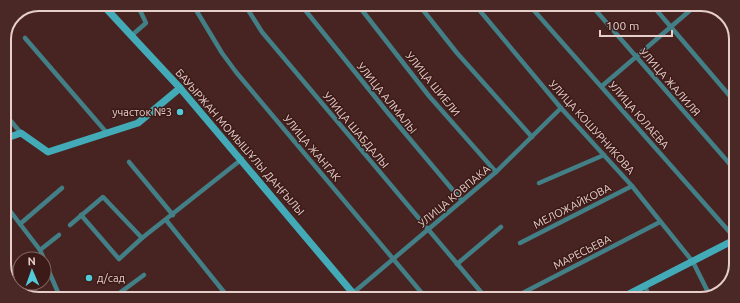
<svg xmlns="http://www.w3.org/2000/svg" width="740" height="303" font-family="Ubuntu,sans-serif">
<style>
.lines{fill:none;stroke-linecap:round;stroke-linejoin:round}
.street{stroke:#437f86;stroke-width:4.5}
.secondary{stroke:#43abb8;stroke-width:7}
.poi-dot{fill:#52cbd9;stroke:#3c1a17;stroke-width:1.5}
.labels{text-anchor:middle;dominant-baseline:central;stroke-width:3;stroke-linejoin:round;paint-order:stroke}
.street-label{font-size:11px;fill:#e6cecb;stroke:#3c1a17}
.poi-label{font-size:11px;fill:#e6cecb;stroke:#3c1a17;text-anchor:end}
.rim{fill:none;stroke:#e6cecb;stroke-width:2}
</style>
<rect width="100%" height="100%" fill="#472421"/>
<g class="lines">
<g class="street">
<path d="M193,5L222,53L236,72L426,298"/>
<path d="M245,5L262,32L486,298"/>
<path d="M301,5L388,113L462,201"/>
<path d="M358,5L429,96L496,172"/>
<path d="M419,5L457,53L532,137"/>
<path d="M476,6L561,108L632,186L693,262L710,296"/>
<path d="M530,6L734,237"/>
<path d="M592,6L735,170"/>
<path d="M653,6L735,102"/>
<path d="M131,36L146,23L137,4"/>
<path d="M25,38L107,133"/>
<path d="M602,86L694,7"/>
<path d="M4,113L21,133"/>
<path d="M129,162L173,215"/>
<path d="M539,183L604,155"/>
<path d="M4,203L40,250L44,259"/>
<path d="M81,215L119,259L142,238"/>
<path d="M166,220L228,297"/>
<path d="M20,224L62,188"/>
<path d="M70,225L103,197L142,238L242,159"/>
<path d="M520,243L632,186"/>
<path d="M40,250L59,235"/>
<path d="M44,260L60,297"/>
<path d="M457,264L501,227"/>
<path d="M645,286L650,299"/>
<path d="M353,293L496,172L561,108"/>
<path d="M114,297L144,275"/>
<path d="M513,298L660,222"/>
</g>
<g class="secondary">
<path d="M102,4L180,88L357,298"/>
<path d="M4,139L21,133L48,152L138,123L180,88"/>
<path d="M619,299L734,240"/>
</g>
</g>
<g class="poi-dot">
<circle cx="180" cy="112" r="4"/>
<circle cx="89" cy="278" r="4"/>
</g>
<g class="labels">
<g class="street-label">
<text transform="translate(670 82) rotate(49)">УЛИЦА ЖАЛИЛЯ</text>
<text transform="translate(433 84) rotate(51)">УЛИЦА ШИЕЛИ</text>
<text transform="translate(387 98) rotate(51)">УЛИЦА АЛМАЛЫ</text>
<text transform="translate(639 115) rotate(49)">УЛИЦА ЮЛАЕВА</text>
<text transform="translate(592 127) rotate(48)">УЛИЦА КОШУРНИКОВА</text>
<text transform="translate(356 130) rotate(50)">УЛИЦА ШАБДАЛЫ</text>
<text transform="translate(240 142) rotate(49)">БАУЫРЖАН МОМЫШҰЛЫ ДАҢҒЫЛЫ</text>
<text transform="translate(312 148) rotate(50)">УЛИЦА ЖАНГАК</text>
<text transform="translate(454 196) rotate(-40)">УЛИЦА КОВПАКА</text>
<text transform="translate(572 206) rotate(-27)">МЕЛОЖАЙКОВА</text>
<text transform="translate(582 252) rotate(-27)">МАРЕСЬЕВА</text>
</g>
<g class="poi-label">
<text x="172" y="112">участок №3</text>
<text x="97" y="278" text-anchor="start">д/сад</text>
</g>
</g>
<path d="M0 0H740V303H0ZM39 11H701A28 28 0 0 1 729 39V264A28 28 0 0 1 701 292H39A28 28 0 0 1 11 264V39A28 28 0 0 1 39 11Z" fill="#4a2825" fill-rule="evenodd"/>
<path class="rim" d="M39 11H701A28 28 0 0 1 729 39V264A28 28 0 0 1 701 292H39A28 28 0 0 1 11 264V39A28 28 0 0 1 39 11Z"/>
<g transform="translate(32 271) rotate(358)"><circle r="19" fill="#3c1a17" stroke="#80625f"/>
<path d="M0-3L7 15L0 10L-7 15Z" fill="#52cbd9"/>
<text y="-6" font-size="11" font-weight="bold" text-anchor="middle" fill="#e6cecb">N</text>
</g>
<path d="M600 30v6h72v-6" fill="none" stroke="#e6cecb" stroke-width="2"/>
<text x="606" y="30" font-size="12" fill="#e6cecb" stroke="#3c1a17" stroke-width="3" paint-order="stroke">100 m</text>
</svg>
